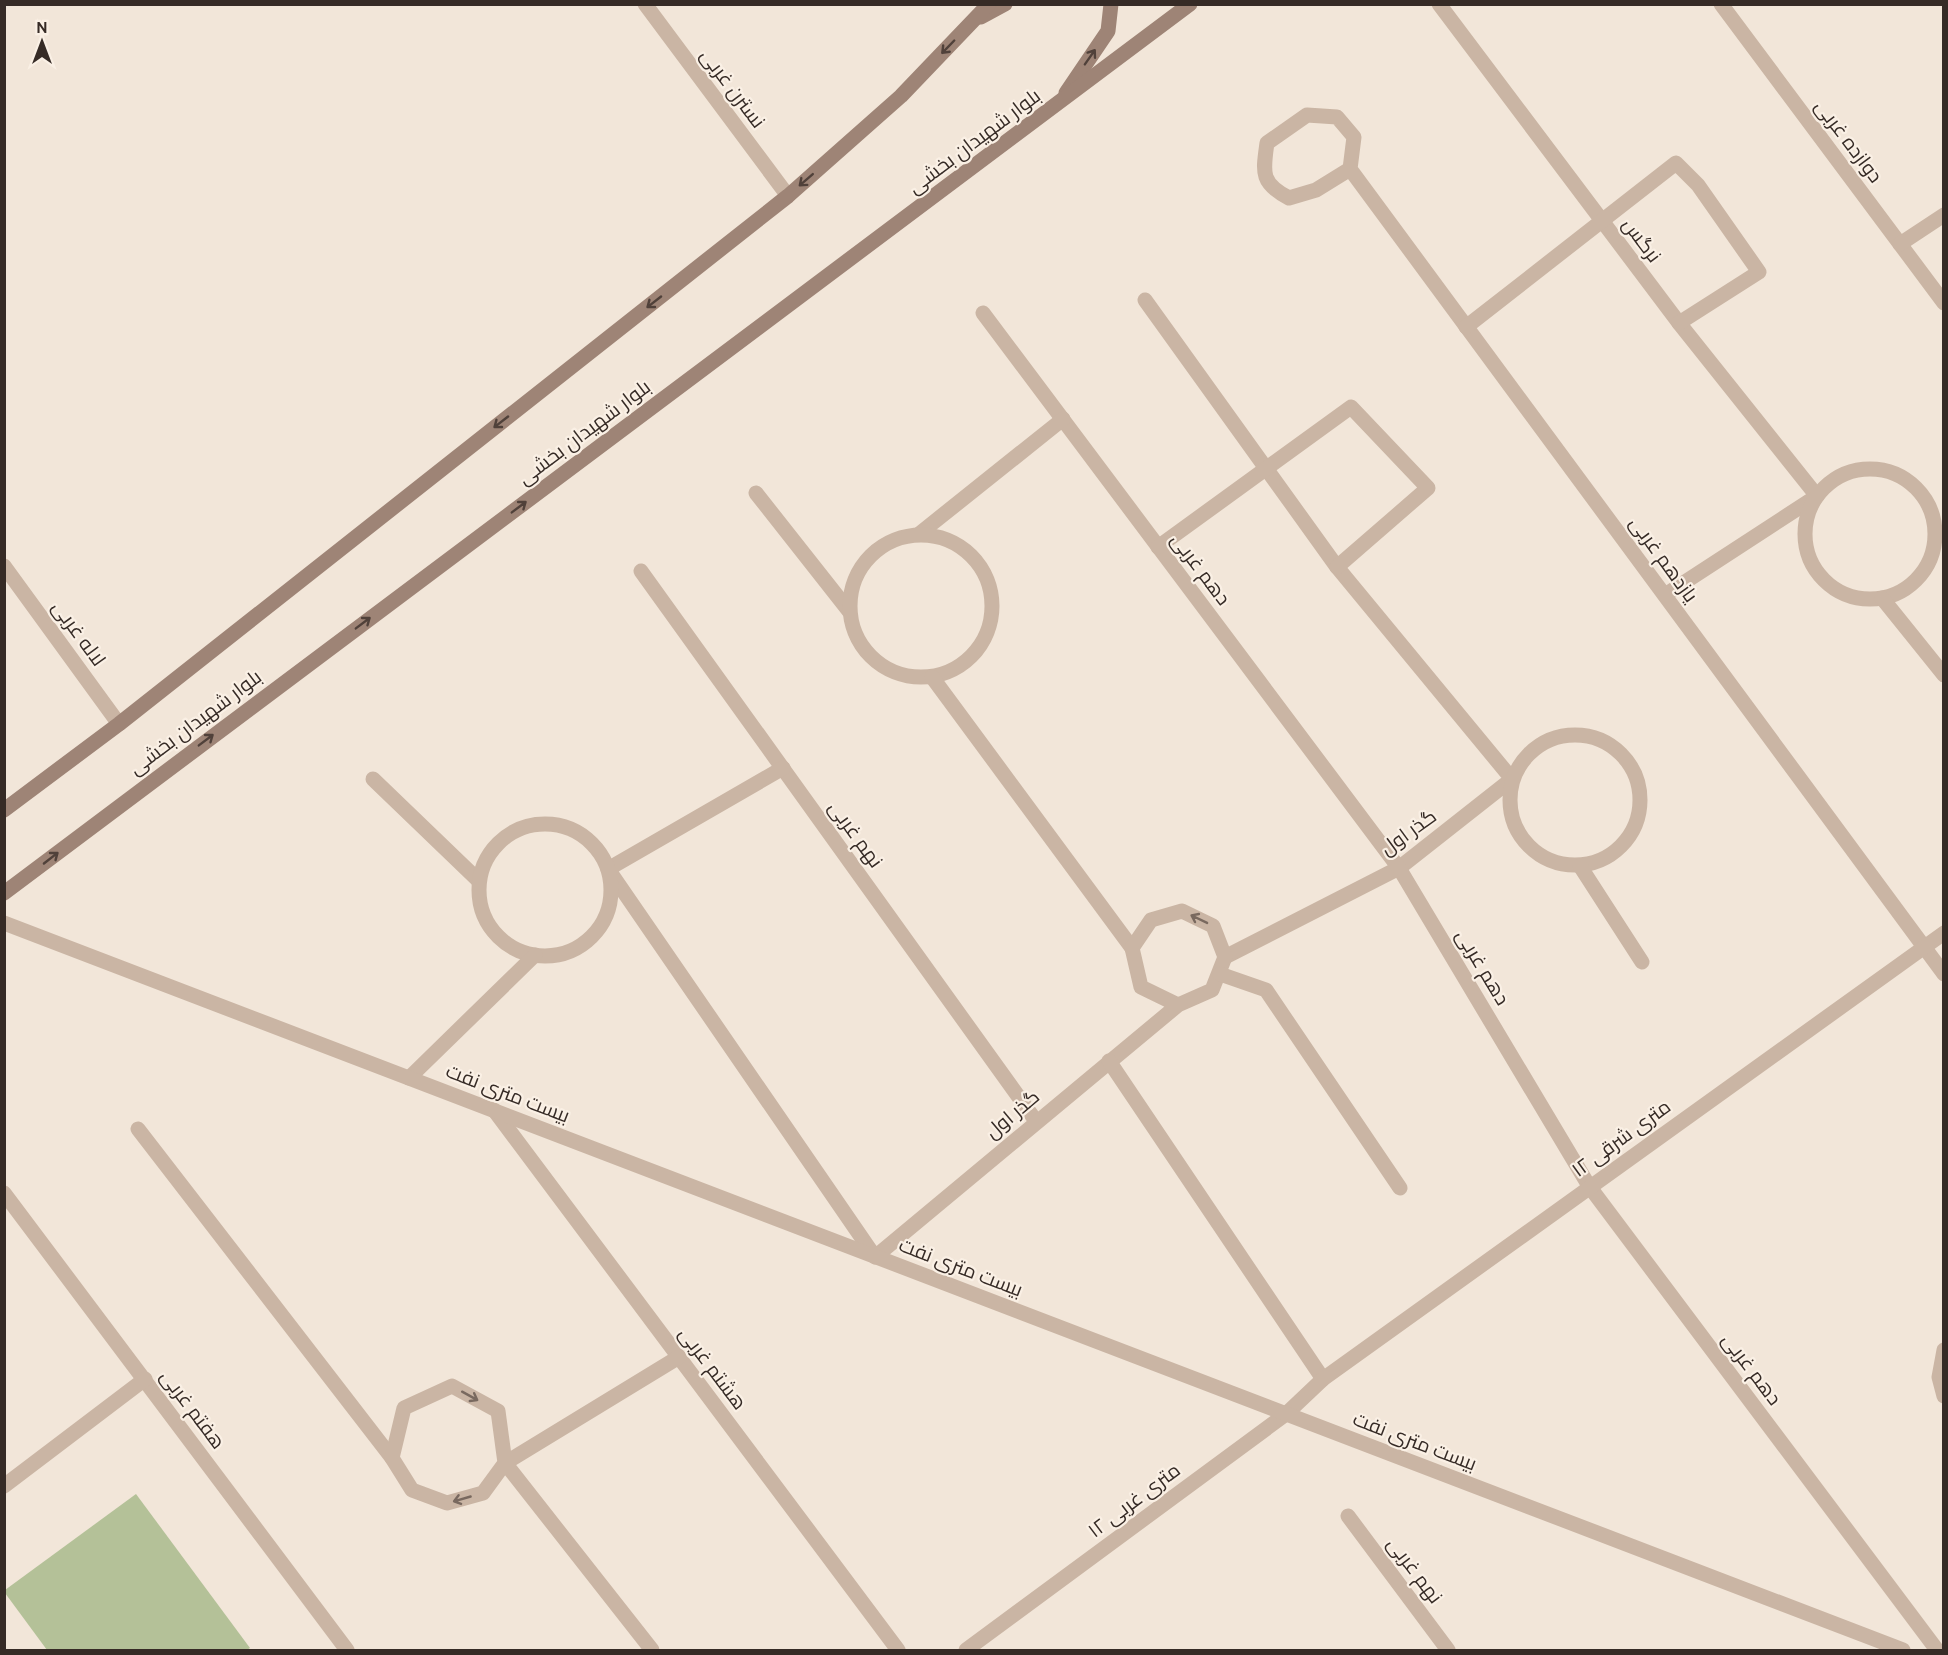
<svg xmlns="http://www.w3.org/2000/svg" width="1948" height="1655" font-family="Cabin,Cairo,sans-serif">
<style>
.green{fill:#b4c198}
.lines{fill:none;stroke-linecap:round;stroke-linejoin:round}
.minor{stroke:#cab5a4;stroke-width:15}
.tertiary{stroke:#cab5a4;stroke-width:15}
.secondary{stroke:#9e8476;stroke-width:15}
.oneway{stroke:#50413a}
.oneway2{stroke:#79695f}
.labels{text-anchor:middle;dominant-baseline:central;stroke-width:4.5;stroke-linejoin:round;paint-order:stroke}
.street-label{font-size:20px;fill:#362b26;stroke:#faf0e5}
</style>
<rect width="100%" height="100%" fill="#f2e6d9"/>
<path class="green" d="M136,1494L250,1648L247,1650H47L5,1593V1590Z"/>
<g class="lines">
<g class="minor">
<path d="M645,4L788,196"/>
<path d="M1439,4L1679,323L1817,496L1665,595"/>
<path d="M1721,4L1944,303"/>
<path d="M1350,169L1316,190L1289,198C1260,183 1263,172 1267,143L1307,115L1337,117L1354,137L1350,169L1944,974"/>
<path d="M1900,244L1944,215"/>
<path d="M1145,300L1337,567L1512,779L1399,868L1225,957"/>
<path d="M983,313L1399,868L1589,1186L1937,1650"/>
<path d="M1466,327L1676,163L1698,185L1759,272L1679,323"/>
<circle cx="1870" cy="534" r="65"/>
<path d="M756,493L849,611"/>
<path d="M919,534L1063,419"/>
<circle cx="921" cy="606" r="71"/>
<path d="M1158,547L1351,407L1428,488L1337,567"/>
<path d="M4,566L119,724"/>
<path d="M641,571L1036,1121"/>
<path d="M1882,598L1944,675"/>
<path d="M932,677L1132,948"/>
<circle cx="1575" cy="800" r="65"/>
<path d="M783,768L608,869L875,1257L1178,1005L1212,990L1225,957L1213,926L1182,911L1151,920L1132,948L1141,987L1178,1005"/>
<path d="M373,779L479,881"/>
<circle cx="545" cy="890" r="66"/>
<path d="M1580,866L1642,962"/>
<path d="M1220,974L1266,990L1400,1188"/>
<path d="M1109,1061L1323,1379"/>
<path d="M409,1078L535,955"/>
<path d="M494,1110L898,1650"/>
<path d="M138,1129L392,1458"/>
<path d="M4,1193L347,1650"/>
<path d="M1944,1350L1939,1377L1944,1396"/>
<path d="M4,1486L145,1379"/>
<path d="M1348,1516L1448,1650"/>
<path d="M652,1650L505,1463L498,1411L452,1386L404,1408L392,1458L412,1490L447,1503L483,1493L505,1463L679,1357"/>
<path d="M966,1650L1286,1414L1323,1379L1944,933"/>
</g>
<path class="tertiary" d="M4,923L1903,1650"/>
<g class="secondary">
<path d="M981,17L1005,4"/>
<path d="M1066,93L1108,31L1111,4"/>
<path d="M4,810L119,724L788,196L901,96L989,4"/>
<path d="M4,893L1190,4"/>
</g>
</g>
<defs><path id="oneway-shaft" d="M-6 0H5M1.5-3L5.5 0L1.5 3" fill="none" stroke-width="1.6" stroke-linecap="round" stroke-linejoin="round" transform="scale(1.5)"/></defs>
<g class="oneway">
<use href="#oneway-shaft" transform="translate(948 47) rotate(134)"/>
<use href="#oneway-shaft" transform="translate(1090 57) rotate(-55)"/>
<use href="#oneway-shaft" transform="translate(806 180) rotate(139)"/>
<use href="#oneway-shaft" transform="translate(654 302) rotate(142)"/>
<use href="#oneway-shaft" transform="translate(501 422) rotate(142)"/>
<use href="#oneway-shaft" transform="translate(519 507) rotate(-37)"/>
<use href="#oneway-shaft" transform="translate(363 623) rotate(-37)"/>
<use href="#oneway-shaft" transform="translate(206 740) rotate(-37)"/>
<use href="#oneway-shaft" transform="translate(51 858) rotate(-38)"/>
</g>
<g class="oneway2">
<use href="#oneway-shaft" transform="translate(1199 919) rotate(-154)"/>
<use href="#oneway-shaft" transform="translate(470 1396) rotate(29)"/>
<use href="#oneway-shaft" transform="translate(462 1499) rotate(164)"/>
</g>
<g class="labels">
<g class="street-label">
<text transform="translate(733 88) rotate(53)">نسترن غربی</text>
<text transform="translate(974 141) rotate(-37)">بلوار شهیدان بخشی</text>
<text transform="translate(1849 141) rotate(53)">دوازده غربی</text>
<text transform="translate(1642 240) rotate(53)">نرگس</text>
<text transform="translate(584 432) rotate(-37)">بلوار شهیدان بخشی</text>
<text transform="translate(1664 559) rotate(54)">یازدهم غربی</text>
<text transform="translate(1201 569) rotate(53)">دهم غربی</text>
<text transform="translate(79 633) rotate(54)">لاله غربی</text>
<text transform="translate(195 722) rotate(-37)">بلوار شهیدان بخشی</text>
<text transform="translate(1408 832) rotate(-36)">گذر اول</text>
<text transform="translate(856 834) rotate(54)">نهم غربی</text>
<text transform="translate(1483 967) rotate(59)">دهم غربی</text>
<text transform="translate(508 1093) rotate(21)">بیست متری نفت</text>
<text transform="translate(1012 1114) rotate(-40)">گذر اول</text>
<text transform="translate(1621 1138) rotate(-36)">۱۲ متری شرقی</text>
<text transform="translate(961 1267) rotate(21)">بیست متری نفت</text>
<text transform="translate(713 1368) rotate(53)">هشتم غربی</text>
<text transform="translate(1752 1369) rotate(53)">دهم غربی</text>
<text transform="translate(193 1409) rotate(53)">هفتم غربی</text>
<text transform="translate(1415 1441) rotate(21)">بیست متری نفت</text>
<text transform="translate(1134 1500) rotate(-37)">۱۲ متری غربی</text>
<text transform="translate(1415 1570) rotate(53)">نهم غربی</text>
</g>
</g>
<rect width="1948" height="1655" fill="none" stroke="#362b26" stroke-width="12"/>
<g transform="translate(42 42)" stroke="#faf0e5" stroke-width="4.5" paint-order="stroke">
<path d="M0-4.5L10 22L0 15L-10 22Z" fill="#362b26"/>
<text y="-9" font-size="16" font-weight="bold" text-anchor="middle" fill="#362b26">N</text>
</g>
</svg>
